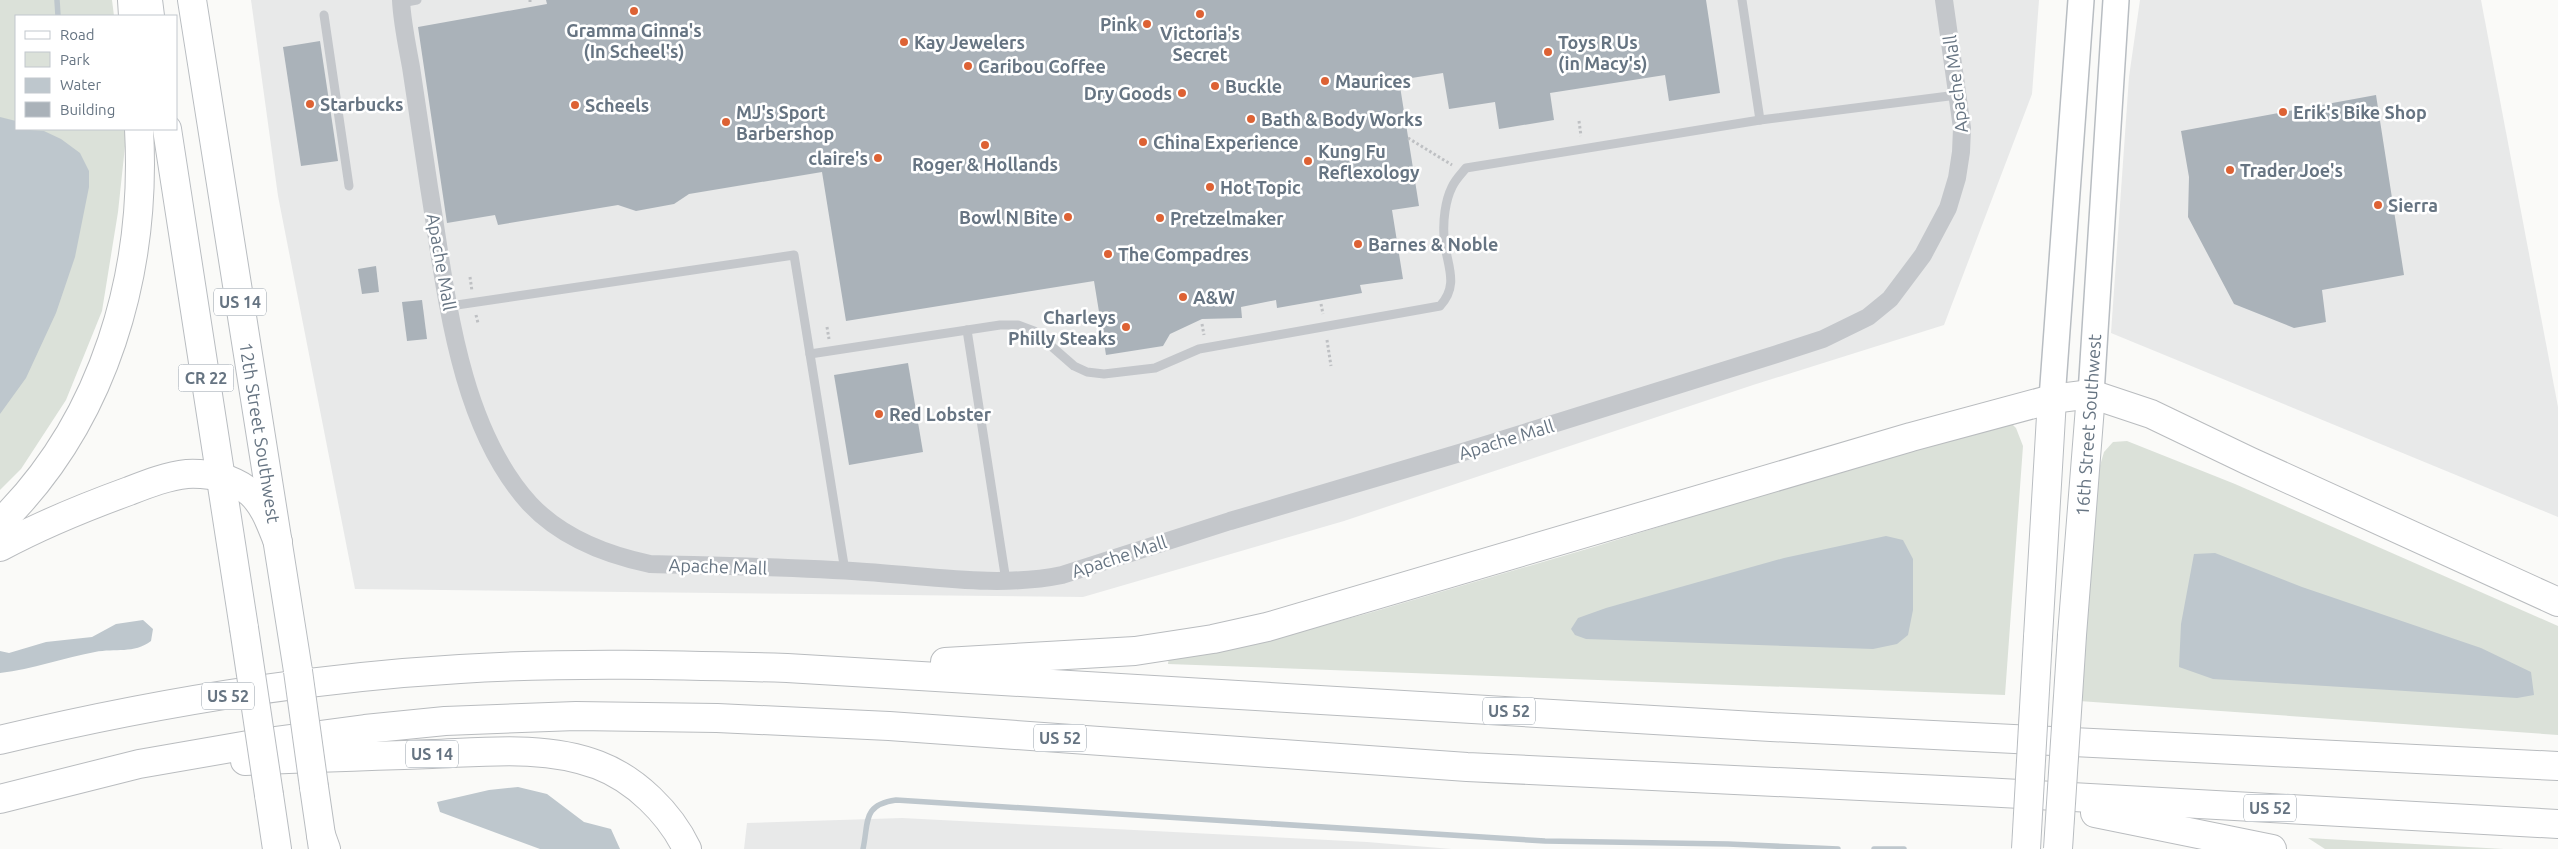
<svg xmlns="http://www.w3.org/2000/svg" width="2558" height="849" font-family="Ubuntu,sans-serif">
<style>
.built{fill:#e8e9e9}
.green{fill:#dbe1d9}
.water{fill:#bec7cd}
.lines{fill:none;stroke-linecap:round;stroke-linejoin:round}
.stream{stroke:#bec7cd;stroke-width:5.5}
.building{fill:#aab2b9}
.secondary-casing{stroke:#b8bdc2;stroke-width:28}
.primary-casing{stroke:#b9bdc1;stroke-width:30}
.highway-casing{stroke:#b9bcbf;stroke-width:30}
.path{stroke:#bec0c3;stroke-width:3;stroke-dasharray:2.5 2.5;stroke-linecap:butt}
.lane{stroke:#c4c7cb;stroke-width:9}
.street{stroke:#c4c7cb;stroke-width:18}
.secondary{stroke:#fff;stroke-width:25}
.primary{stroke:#fff;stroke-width:28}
.highway{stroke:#fff;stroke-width:28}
.primary-bridge-casing{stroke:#b9bdc1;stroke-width:30;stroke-linecap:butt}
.primary-bridge{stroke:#fff;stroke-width:28}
.poi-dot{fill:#dd6234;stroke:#fff;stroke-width:2}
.labels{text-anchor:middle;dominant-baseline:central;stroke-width:5;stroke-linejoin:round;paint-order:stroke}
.shield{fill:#fff;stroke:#949ea8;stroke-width:1}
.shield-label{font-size:16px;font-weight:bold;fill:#667482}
.poi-label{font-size:18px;font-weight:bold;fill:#667482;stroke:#fff;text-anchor:start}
.street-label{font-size:18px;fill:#667482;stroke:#fff}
</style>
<rect width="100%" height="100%" fill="#fafaf8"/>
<g class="built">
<path d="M251,0H2039L2032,94L1944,325L1753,385L1344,521L1083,597L355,589L278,196Z"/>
<path d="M2140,0H2481L2558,407V517L2111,333L2129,77Z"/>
<path d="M902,818L1367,842L1452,849H744L747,823Z"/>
</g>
<g class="green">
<path d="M0,0H112L114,16H16V129H125L126,137L118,212L102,311L66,400L21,469L0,490Z"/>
<path d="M2010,422L2016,428L2023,446L2005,695L1168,664L1169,656L1269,640L1369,613L1597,546L1994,423Z"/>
<path d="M2127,441L2235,484L2558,626V735L2079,701L2099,469L2104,452L2113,442Z"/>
<path d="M2308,838L2504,849H2325Z"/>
</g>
<g class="water">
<path d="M0,117L16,121V129L44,131L61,139L80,153L89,171V187L75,257L56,313L26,378L0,414Z"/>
<path d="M1886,536L1903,540L1913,559V610L1908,635L1897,644L1873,649L1586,639L1575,635L1571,629L1578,618L1606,608L1784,558Z"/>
<path d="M2215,553L2302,587L2481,648L2531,672L2534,695L2517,698L2213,679L2179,667L2181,624L2194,554Z"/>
<path d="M143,620L153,629L151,641C134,654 115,648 95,652C63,658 33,669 0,673V651L9,653L46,642L92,637L116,624Z"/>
<path d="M518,787L547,794L584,822L611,829L620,849H540L440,812L437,802L489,790Z"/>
</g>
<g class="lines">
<g class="stream">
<path d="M57,0L58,16"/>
<path d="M863,849C869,821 862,805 896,800L1545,841L1728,844L1838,849"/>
<path d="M1874,849H1904"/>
</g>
</g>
<g class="building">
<path d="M546,0H1706L1720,93L1669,101L1665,75L1550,93L1554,120L1499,129L1495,102L1449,109L1443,73L1399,80L1419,206L1392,210L1403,279L1360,285L1362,293L1277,308L1276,300L1241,307L1242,318L1202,319L1170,334L1163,346L1106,355L1094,281L846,321L822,172L689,194L674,204L636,211L618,205L498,225L495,215L447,223L418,27L547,4Z"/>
<path d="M320,41L338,161L301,166L283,47Z"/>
<path d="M2376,95L2404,275L2322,290L2326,322L2294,328L2234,304L2188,217L2189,177L2181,131Z"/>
<path d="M376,266L379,292L362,294L358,269Z"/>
<path d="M422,300L427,339L407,341L402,302Z"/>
<path d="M908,363L923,452L849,465L834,375Z"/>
</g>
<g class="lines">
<defs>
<g id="secondary">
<path d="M2091,394L2116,0"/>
<path d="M2052,399L2081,0"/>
</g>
<g id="primary">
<path d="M148,0L150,16"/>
<path id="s1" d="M192,0L298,671"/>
<path d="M167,129L244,628"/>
<path d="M2072,635L2091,394"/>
<path d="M2038,637L2052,399"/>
<path d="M314,787L323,849"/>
<path d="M269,795L277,849"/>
</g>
<g id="highway">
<path d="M132,0L133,16"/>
<path d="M0,523C105,420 147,273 139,129"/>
<path d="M0,547C41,525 85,507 129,491C147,484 167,476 187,474C209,473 233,478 251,493C265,506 271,525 278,542"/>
<path d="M945,662L1135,651L1213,639L1267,627L1911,437L2052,399L2091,394L2151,414L2249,461L2558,602"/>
<path d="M0,740C150,704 307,678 460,669C569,662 679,665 787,668L1771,727L2558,766"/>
<path d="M245,761C307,758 369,756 432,754C485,752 546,745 598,765C635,779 670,813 687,849"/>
<path d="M0,799L139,764L254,744L365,729L445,721L576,716L717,718L889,726L1467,767L1983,792L2558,824"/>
<path d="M2095,813L2272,849"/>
<path d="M321,835L326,849"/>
</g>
</defs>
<use href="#secondary" class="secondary-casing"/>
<use href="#primary" class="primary-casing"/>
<use href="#highway" class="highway-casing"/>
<g class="path">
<path d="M530,0V2"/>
<path d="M1579,121L1581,136"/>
<path d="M1408,138L1452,165"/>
<path d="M470,277L472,291"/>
<path d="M1321,304L1323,314"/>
<path d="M476,315L478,323"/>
<path d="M1202,324L1204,335"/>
<path d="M827,327L829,339"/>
<path d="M1327,340L1331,366"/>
</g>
<g class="lane">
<path d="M1742,0L1760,120"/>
<path d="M401,3L417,0"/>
<path d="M324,15L349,186"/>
<path d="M450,306L794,255L845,571"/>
<path d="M967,330L1006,581"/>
<path d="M810,354L1000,325H1018L1034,331L1074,366L1087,372L1104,374L1155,368L1199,349L1440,306C1461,283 1445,263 1444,236C1443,221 1445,201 1452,187C1455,180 1461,174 1466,168L1760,120L1957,95"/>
</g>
<path class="street" d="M401,0C402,22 407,45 411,67C417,107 423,147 429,187C446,289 457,424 530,504C561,537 607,555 650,564C722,566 794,567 866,572C930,576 999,588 1062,575L1230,521L1463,452L1777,354L1823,339L1868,317L1890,299L1923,255L1948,208L1957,178L1961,152L1962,128L1944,0"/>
<use href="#secondary" class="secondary"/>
<use href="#primary" class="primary"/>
<use href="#highway" class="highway"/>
<defs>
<g id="primary-bridge">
<path d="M244,628L269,795"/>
<path d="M298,671L314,787"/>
<path d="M2026,849L2038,637"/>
<path d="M2058,849L2072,635"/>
</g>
</defs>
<use href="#primary-bridge" class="primary-bridge-casing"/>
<use href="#primary-bridge" class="primary-bridge"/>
</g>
<g class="poi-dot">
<circle cx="634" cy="11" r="5"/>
<circle cx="1200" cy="14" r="5"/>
<circle cx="1147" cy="24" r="5"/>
<circle cx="904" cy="42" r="5"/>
<circle cx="1548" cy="52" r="5"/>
<circle cx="968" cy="66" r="5"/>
<circle cx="1325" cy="81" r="5"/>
<circle cx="1215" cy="86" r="5"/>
<circle cx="1182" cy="93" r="5"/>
<circle cx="310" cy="104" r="5"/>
<circle cx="575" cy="105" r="5"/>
<circle cx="2283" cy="112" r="5"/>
<circle cx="1251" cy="119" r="5"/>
<circle cx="726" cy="122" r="5"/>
<circle cx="1143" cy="142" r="5"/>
<circle cx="985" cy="145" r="5"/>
<circle cx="878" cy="158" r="5"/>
<circle cx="1308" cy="161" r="5"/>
<circle cx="2230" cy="170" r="5"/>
<circle cx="1210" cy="187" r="5"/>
<circle cx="2378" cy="205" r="5"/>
<circle cx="1068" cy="217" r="5"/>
<circle cx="1160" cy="218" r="5"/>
<circle cx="1358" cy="244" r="5"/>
<circle cx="1108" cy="254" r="5"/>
<circle cx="1183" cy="297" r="5"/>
<circle cx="1126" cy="327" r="5"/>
<circle cx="879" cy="414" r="5"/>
</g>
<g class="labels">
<g class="shield">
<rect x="214" y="288.5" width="52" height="27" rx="4"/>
<rect x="178.5" y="364.5" width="55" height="27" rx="4"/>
<rect x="202" y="682.5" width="52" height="27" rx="4"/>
<rect x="1483" y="697.5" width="52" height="27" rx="4"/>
<rect x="1034" y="724.5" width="52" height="27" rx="4"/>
<rect x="406" y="740.5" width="52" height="27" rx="4"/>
<rect x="2244" y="794.5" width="52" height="27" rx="4"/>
</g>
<g class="shield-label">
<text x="240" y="302">US 14</text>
<text x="206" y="378">CR 22</text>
<text x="228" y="696">US 52</text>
<text x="1509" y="711">US 52</text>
<text x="1060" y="738">US 52</text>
<text x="432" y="754">US 14</text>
<text x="2270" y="808">US 52</text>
</g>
<g class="poi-label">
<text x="1137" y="24" text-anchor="end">Pink</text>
<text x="634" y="30" text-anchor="middle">Gramma Ginna's<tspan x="634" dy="21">(In Scheel's)</tspan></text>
<text x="1200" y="33" text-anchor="middle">Victoria's<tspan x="1200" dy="21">Secret</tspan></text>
<text x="914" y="42">Kay Jewelers</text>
<text x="1558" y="42">Toys R Us<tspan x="1558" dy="21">(in Macy's)</tspan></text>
<text x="978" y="66">Caribou Coffee</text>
<text x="1335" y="81">Maurices</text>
<text x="1225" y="86">Buckle</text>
<text x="1172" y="93" text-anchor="end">Dry Goods</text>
<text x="320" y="104">Starbucks</text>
<text x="585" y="105">Scheels</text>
<text x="736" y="112">MJ's Sport<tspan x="736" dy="21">Barbershop</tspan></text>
<text x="2293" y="112">Erik's Bike Shop</text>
<text x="1261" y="119">Bath &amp; Body Works</text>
<text x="1153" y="142">China Experience</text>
<text x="1318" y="151">Kung Fu<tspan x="1318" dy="21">Reflexology</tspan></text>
<text x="868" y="158" text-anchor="end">claire's</text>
<text x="985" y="164" text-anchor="middle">Roger &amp; Hollands</text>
<text x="2240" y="170">Trader Joe's</text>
<text x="1220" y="187">Hot Topic</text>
<text x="2388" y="205">Sierra</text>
<text x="1058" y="217" text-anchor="end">Bowl N Bite</text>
<text x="1170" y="218">Pretzelmaker</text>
<text x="1368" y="244">Barnes &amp; Noble</text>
<text x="1118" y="254">The Compadres</text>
<text x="1193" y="297">A&amp;W</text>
<text x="1116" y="317" text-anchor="end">Charleys<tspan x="1116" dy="21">Philly Steaks</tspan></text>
<text x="889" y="414">Red Lobster</text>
</g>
<g class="street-label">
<text transform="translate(1955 84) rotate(-97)">Apache Mall</text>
<text transform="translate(442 262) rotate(80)">Apache Mall</text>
<text transform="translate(2088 425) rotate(-86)">16th Street Southwest</text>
<text stroke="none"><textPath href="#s1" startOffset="438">12th Street Southwest</textPath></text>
<text transform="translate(1506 439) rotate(-17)">Apache Mall</text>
<text transform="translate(1119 556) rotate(-18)">Apache Mall</text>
<text transform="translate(718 566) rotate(2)">Apache Mall</text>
</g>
</g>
<rect x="15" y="15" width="162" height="115" fill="#ffffff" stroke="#c2c7cd"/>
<rect x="25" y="31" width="25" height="8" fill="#ffffff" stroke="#c2c7cd"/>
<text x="60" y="40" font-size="15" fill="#667482">Road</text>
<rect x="25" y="52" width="25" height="15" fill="#dbe1d9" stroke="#c2c7cd"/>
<text x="60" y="65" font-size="15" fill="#667482">Park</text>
<rect x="25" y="78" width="25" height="15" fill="#bec7cd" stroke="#c2c7cd"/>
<text x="60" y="90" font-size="15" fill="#667482">Water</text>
<rect x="25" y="102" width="25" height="15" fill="#aab2b9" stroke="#c2c7cd"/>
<text x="60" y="115" font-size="15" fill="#667482">Building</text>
</svg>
